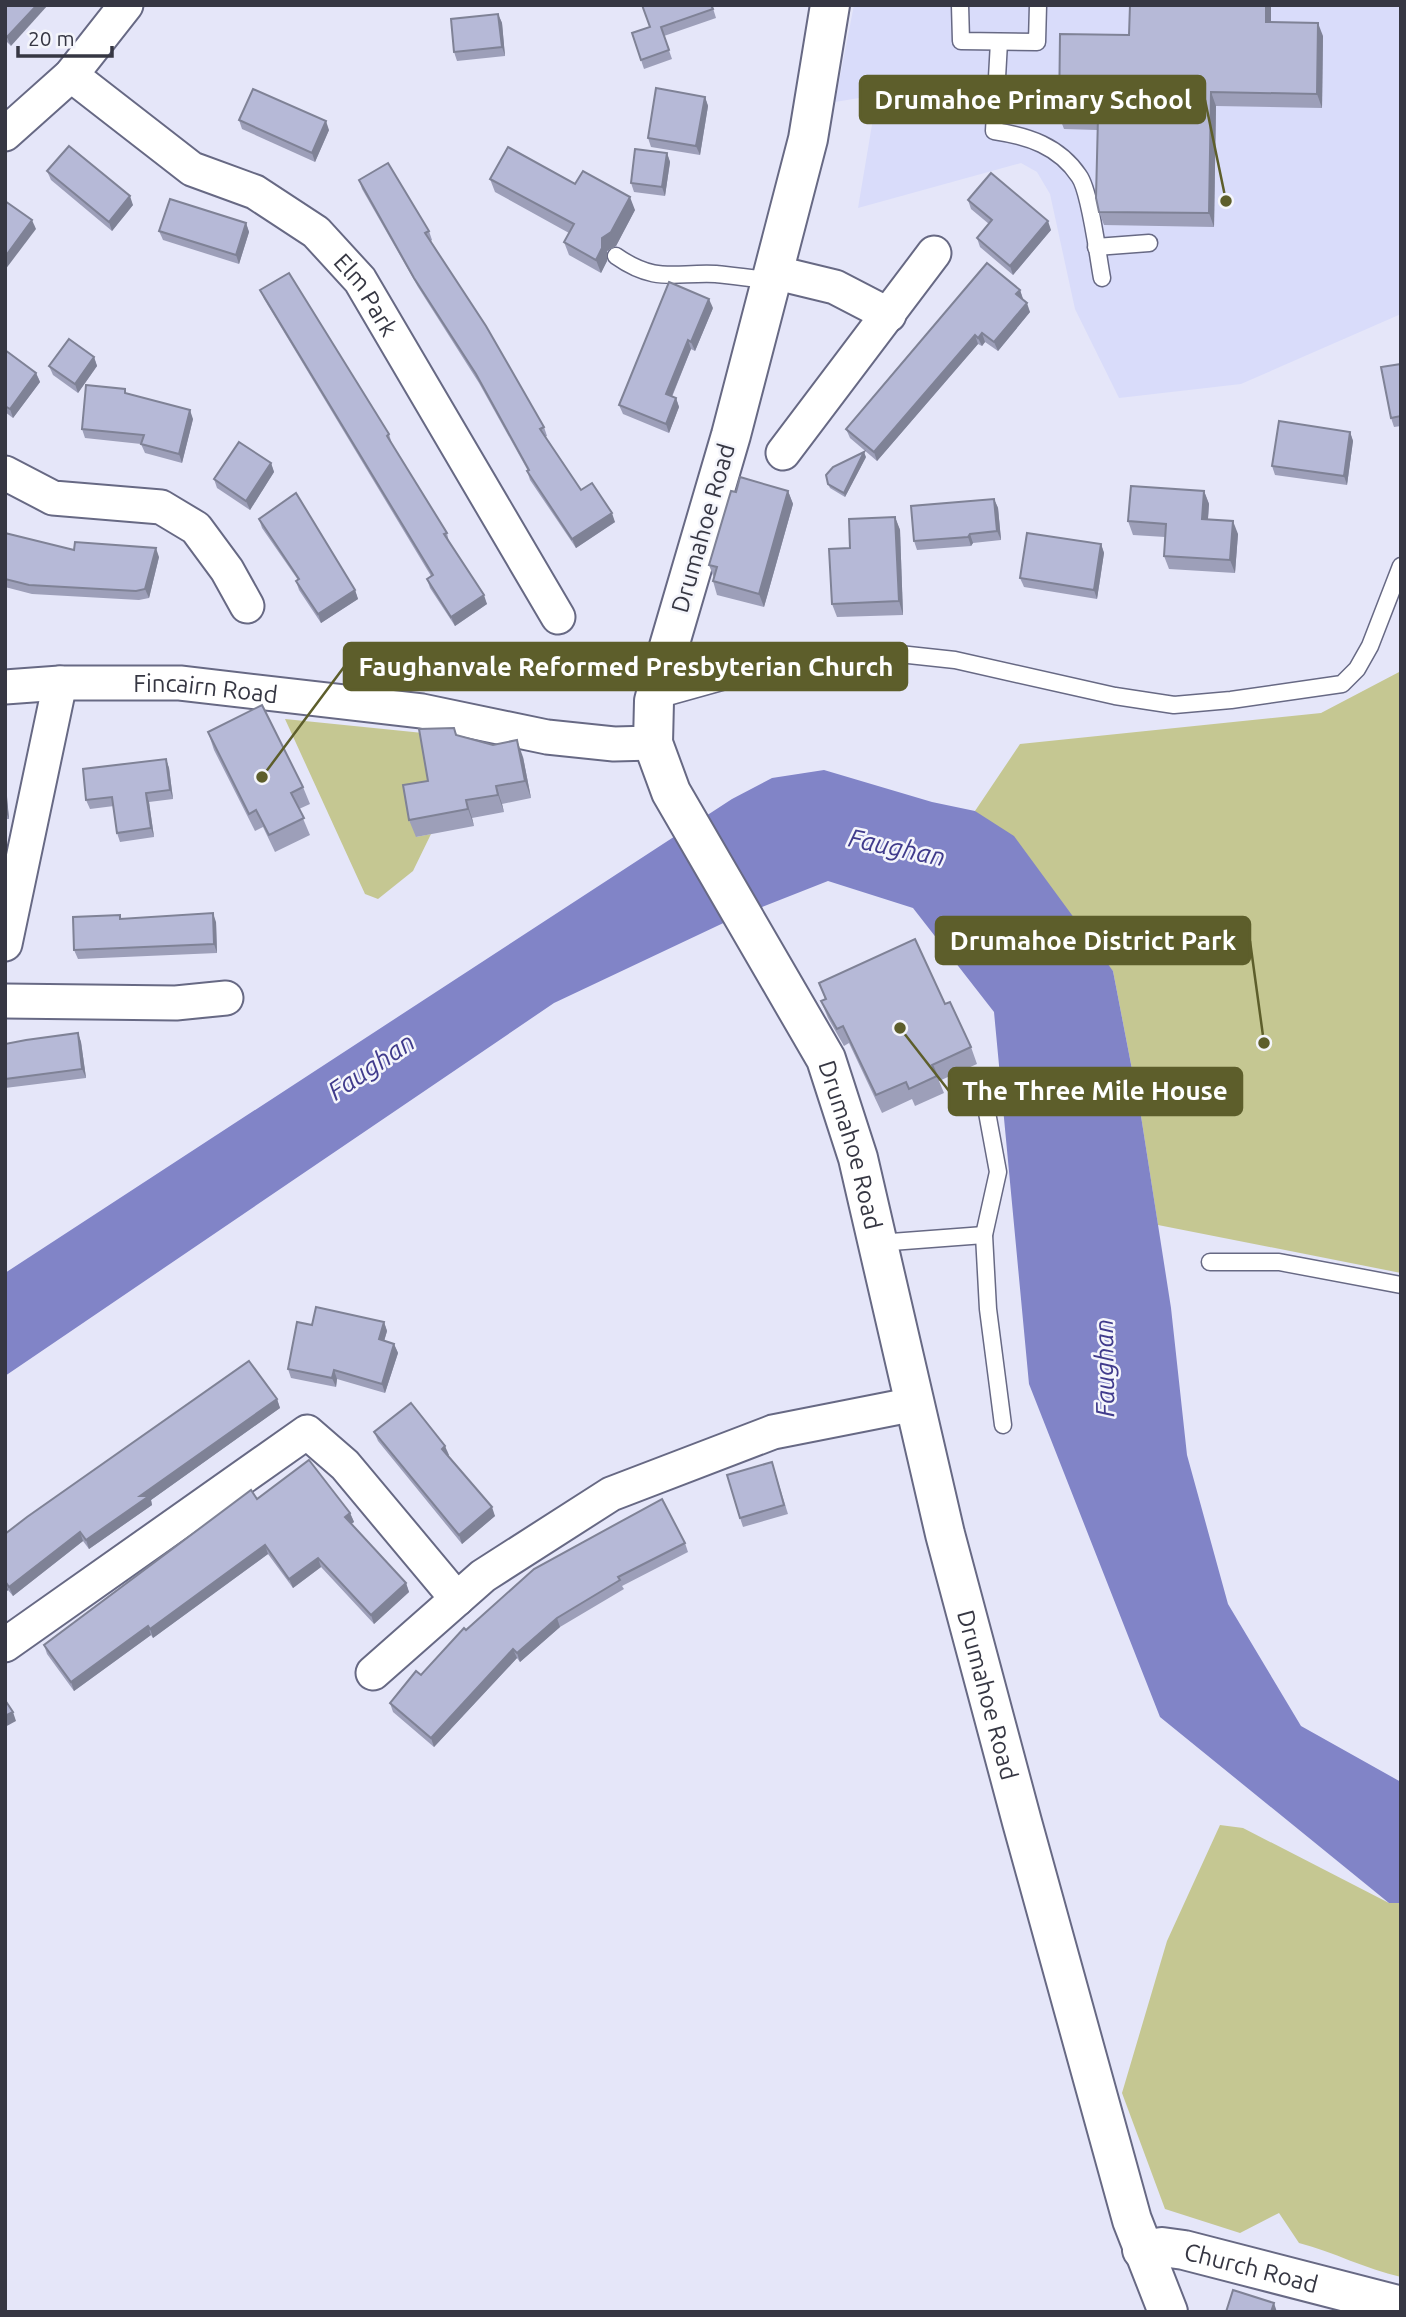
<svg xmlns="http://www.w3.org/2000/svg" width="1406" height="2317" font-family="Ubuntu,sans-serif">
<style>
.built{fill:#d9dcfa}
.green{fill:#c5c792}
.water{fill:#8184c7}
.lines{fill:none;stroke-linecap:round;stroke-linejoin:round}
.lane-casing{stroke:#676984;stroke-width:19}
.street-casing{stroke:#676984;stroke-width:37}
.secondary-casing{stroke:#676984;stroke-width:42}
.lane{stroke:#fff;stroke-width:16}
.street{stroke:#fff;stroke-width:33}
.secondary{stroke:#fff;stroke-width:38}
.wall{fill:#9d9fb9}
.shaded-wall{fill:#7f8296}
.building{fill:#b6b9d7;stroke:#7f8296;stroke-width:2}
.labels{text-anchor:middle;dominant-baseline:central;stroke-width:5;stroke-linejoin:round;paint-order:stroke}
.street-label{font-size:24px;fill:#363743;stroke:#f4f5fb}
.water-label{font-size:26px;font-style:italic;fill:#403b8c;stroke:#f4f5fb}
.leader{fill:none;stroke:#5d5e2b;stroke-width:2.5}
.callout-dot{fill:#5d5e2b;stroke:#f4f5fb;stroke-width:2.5}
.callout{fill:#5d5e2b;stroke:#5d5e2b;stroke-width:2.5}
.callout-label{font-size:26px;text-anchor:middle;font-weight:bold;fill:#fff}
</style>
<rect width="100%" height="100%" fill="#e5e6f9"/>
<path class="built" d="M854,5H1401V314L1241,384L1119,398L1075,309L1050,194L1037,172L1021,163L858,208L877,95L835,102Z"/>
<g class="green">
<path d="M1401,671V1273L1158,1225L1141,1116L1113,971L975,811L1020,744L1321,713Z"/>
<path d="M285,719L423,733L435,798L416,837L431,834L413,871L378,899L365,894Z"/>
<path d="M1220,1825L1243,1828L1389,1903H1401V2277C1365,2269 1334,2252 1299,2243L1279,2213L1240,2233L1165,2209L1122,2093L1167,1941Z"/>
</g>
<path class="water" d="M824,770L932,802L975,811L1014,836L1113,971L1141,1116L1171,1308L1187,1455L1228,1604L1301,1726L1401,1782V1903H1389L1160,1717L1029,1384L994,1012L913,908L828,881L734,918L554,1003L5,1376V1273L732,799L772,778Z"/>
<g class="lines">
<defs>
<g id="lane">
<path d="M960,5L961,41L1037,42L1038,5"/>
<path d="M999,42L994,131C1028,136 1059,146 1079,176C1090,191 1098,257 1102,278"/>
<path d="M1096,247L1149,243"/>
<path d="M616,256C656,284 674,272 716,274C734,276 753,278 771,281"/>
<path d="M657,700L743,676L832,655L890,653L955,660L1115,696L1174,705L1231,700L1342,684L1357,669L1370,646L1401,566"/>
<path d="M986,1107L998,1172L984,1235L988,1309L1003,1425"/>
<path d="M878,1243L984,1235"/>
<path d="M1210,1262H1279L1401,1285"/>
</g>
<g id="street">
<path id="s1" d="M71,75L192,169L255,192L316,232L360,280L558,617"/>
<path d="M5,134L71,75L126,5"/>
<path d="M773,272L835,287L889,315"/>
<path d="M783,453L934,253"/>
<path d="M5,473L53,498L161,507L196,528L227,570L247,606"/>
<path id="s2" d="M5,687L60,683H180L422,711L547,737L614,744L653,743"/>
<path d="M5,944L60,683"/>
<path d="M5,1001L176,1003L226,998"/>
<path d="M5,1645L307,1432L345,1465L457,1599"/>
<path d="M373,1673L483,1576L611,1494L773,1432L915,1404"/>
</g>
<g id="secondary">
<path id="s3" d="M830,5L808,139L731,435L665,660L654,701L653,743L671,792L826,1059L858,1158L945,1534L1022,1822L1132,2220L1168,2312"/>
<path id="s4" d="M1142,2250L1162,2247L1184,2250L1401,2306"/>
</g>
</defs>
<use href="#lane" class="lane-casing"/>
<use href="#street" class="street-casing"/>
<use href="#secondary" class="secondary-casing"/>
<use href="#lane" class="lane"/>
<use href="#street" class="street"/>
<use href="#secondary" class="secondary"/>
</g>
<g class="wall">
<path d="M5,5L11,46L7,42L5,44Z"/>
<path d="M712,5L716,18L664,36L672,59L644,69L632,33Z"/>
<path d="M1130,5H1271V22L1323,36L1322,108L1216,106L1214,227L1104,225L1099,212L1097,130L1064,129L1059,116L1129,35Z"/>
<path d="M498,14L502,23L505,56L457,61L454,52Z"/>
<path d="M705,97L708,106L700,155L651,147L648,138Z"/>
<path d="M239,120L329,130L315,162L242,129Z"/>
<path d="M667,153L670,162L665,196L634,192L631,183Z"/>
<path d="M47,171L133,205L112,231L51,180Z"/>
<path d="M490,179L575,184L635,210L616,246L607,251V261L601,273L569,255L564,242L569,233L495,192Z"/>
<path d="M359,180L429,231L432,240L431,241L544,427L547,436L545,437L581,490L615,522L576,548L530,480L527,471H528L479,383L418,287L362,189Z"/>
<path d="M968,200L1051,230L1013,275L980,247L977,238L989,224L971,209Z"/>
<path d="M246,223L249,232L239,264L163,240L159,231Z"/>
<path d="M260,290L389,434L392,444L447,533L449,542L487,604L455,626L430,588L427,579L431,576L264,299Z"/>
<path d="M1020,290L1023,299L1022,300L1030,312L998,351L985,342L982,346L978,344L877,461L850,438L846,429Z"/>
<path d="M713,308L695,351L691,349L672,397L676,398L679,407L669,433L623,414L619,405Z"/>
<path d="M5,350L36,373L40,382L13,418L5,412Z"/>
<path d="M94,357L97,366L78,393L53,375L49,366Z"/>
<path d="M1401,364V426L1394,427L1391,418Z"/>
<path d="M127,394L193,419L182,463L145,453L141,444L85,438L82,429Z"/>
<path d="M1350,432L1353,441L1347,485L1275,475L1272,466Z"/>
<path d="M866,457L845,497L830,488L828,484Z"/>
<path d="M271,463L274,472L250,510L217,488L214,479Z"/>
<path d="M788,491L793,504L764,607L717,595L713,581L714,578L709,565L736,492Z"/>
<path d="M1204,491L1209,504L1208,519L1238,534L1235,573L1169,569L1164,556L1165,537L1133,535L1128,521Z"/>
<path d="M994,499L998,508L1001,540L973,543L971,546L917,550L914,541Z"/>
<path d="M895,517L900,530L903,615L837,617L832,604L850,548Z"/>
<path d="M259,519L355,590L358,599L321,623L299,590L296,581L298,580L262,528Z"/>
<path d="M5,533L74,550L159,557L149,598L139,600L32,594L5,587Z"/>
<path d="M1101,544L1104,553L1097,599L1024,587L1020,578Z"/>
<path d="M454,728L457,735L523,757L531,798L502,804L504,812L472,818L474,826L416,837L409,820Z"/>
<path d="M208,732L303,787L310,804L299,809L310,835L275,852L263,827L255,831L214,750Z"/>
<path d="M166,759L169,768L173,799L149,802L154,837L120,842L117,833L114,806L90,809L86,800Z"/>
<path d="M5,783L9,819H5Z"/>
<path d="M120,915L121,919L216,922L217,953L78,959L74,950Z"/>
<path d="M819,983L945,1004L971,1047L977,1064L939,1081L944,1093L915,1106L912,1099L882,1113L849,1043L844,1046L828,1018L821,1001L825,999Z"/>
<path d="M78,1033L81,1042L86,1078L5,1088V1044Z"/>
<path d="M384,1322L387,1331L384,1341L394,1344L398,1353L385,1393L337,1379L336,1387L291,1378L288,1369L312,1325Z"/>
<path d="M277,1399L280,1408L151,1500L152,1505L89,1549L83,1541L13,1596L8,1590L5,1593V1534Z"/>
<path d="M374,1432L445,1446L448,1456L495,1516L462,1544L378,1441Z"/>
<path d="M772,1462L788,1514L743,1527L740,1518Z"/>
<path d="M257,1499L350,1513L354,1522L351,1524L406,1583L409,1592L374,1624L321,1567L293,1588L268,1554L153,1638L151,1635L74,1691L47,1654L44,1645Z"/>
<path d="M685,1543L688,1552L622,1586L624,1589L560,1627L520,1662L517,1658L434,1747L393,1712L390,1703L421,1675L466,1630Z"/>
</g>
<g class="shaded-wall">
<path d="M37,5H48L11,46L7,37Z"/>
<path d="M1266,5H1271V35L1266,22Z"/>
<path d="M498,14L502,23L505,56L502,47Z"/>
<path d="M1318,23L1323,36L1322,108L1317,94Z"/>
<path d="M1211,92L1216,106L1214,227L1209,213Z"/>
<path d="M705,97L708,106L700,155L696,146Z"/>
<path d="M326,121L329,130L315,162L312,153Z"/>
<path d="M667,153L670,162L665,196L662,187Z"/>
<path d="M130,196L133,205L112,231L109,222Z"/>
<path d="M630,197L635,210L616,246L607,251V261L601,273L596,260L602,238Z"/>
<path d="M32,220L36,229L5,270V257Z"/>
<path d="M1048,221L1051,230L1013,275L1010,266Z"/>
<path d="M246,223L249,232L239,264L236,255Z"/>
<path d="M1020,290L1023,299L1019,303L1016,294Z"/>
<path d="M709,299L713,308L695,351L691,342Z"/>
<path d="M1027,303L1030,312L998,351L994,342Z"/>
<path d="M982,333L985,342L982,346L978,338Z"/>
<path d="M975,335L978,344L877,461L874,452Z"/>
<path d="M688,340L691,349L669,403L666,394Z"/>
<path d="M94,357L97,366L78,393L75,384Z"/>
<path d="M36,373L40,382L13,418L10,409Z"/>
<path d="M676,398L679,407L669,433L666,424Z"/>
<path d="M190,410L193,419L182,463L179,454Z"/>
<path d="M1350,432L1353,441L1347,485L1344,476Z"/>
<path d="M864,452L866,457L845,497L844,493Z"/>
<path d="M271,463L274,472L250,510L246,501Z"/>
<path d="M788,491L793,504L764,607L759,594Z"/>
<path d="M1204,491L1209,504L1207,532L1202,519Z"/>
<path d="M994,499L998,508L1001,540L997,531Z"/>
<path d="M612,513L615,522L576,548L572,539Z"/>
<path d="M895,517L900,530L903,615L899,601Z"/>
<path d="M1233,521L1238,534L1235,573L1230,560Z"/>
<path d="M970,534L973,543L971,546L968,537Z"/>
<path d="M1101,544L1104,553L1097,599L1094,590Z"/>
<path d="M156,548L159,557L149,598L145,589Z"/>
<path d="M355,590L358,599L321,623L318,614Z"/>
<path d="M484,595L487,604L455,626L451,617Z"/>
<path d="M517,740L523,757L531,798L525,781Z"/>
<path d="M166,759L169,768L173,799L170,790Z"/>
<path d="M5,783L6,785L9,819L5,810Z"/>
<path d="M496,786L502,804L504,812L498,795Z"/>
<path d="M146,793L149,802L154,837L151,828Z"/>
<path d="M466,800L472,818L474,826L468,809Z"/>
<path d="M213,913L216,922L217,953L214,944Z"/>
<path d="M78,1033L81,1042L86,1078L82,1069Z"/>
<path d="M384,1322L387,1331L382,1348L379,1339Z"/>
<path d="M394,1344L398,1353L385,1393L382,1384Z"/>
<path d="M334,1370L337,1379L336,1387L332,1378Z"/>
<path d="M277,1399L280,1408L151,1500L152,1505L89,1549L86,1540L140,1496Z"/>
<path d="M445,1446L449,1455L445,1458L442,1449Z"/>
<path d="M492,1507L495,1516L462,1544L459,1535Z"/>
<path d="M350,1513L354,1522L348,1526L345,1517Z"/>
<path d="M80,1532L83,1541L13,1596L9,1587Z"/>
<path d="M265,1545L268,1554L153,1638L150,1629Z"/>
<path d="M318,1558L321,1567L293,1588L289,1579Z"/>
<path d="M5,1581L8,1590L5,1593Z"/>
<path d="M406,1583L409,1592L374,1624L371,1615Z"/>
<path d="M557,1618L560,1627L520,1662L517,1653Z"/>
<path d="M148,1626L151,1635L74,1691L71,1682Z"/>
<path d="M513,1649L517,1658L434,1747L431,1738Z"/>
<path d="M13,1712L16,1721L5,1727V1716Z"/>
<path d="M1274,2303L1277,2312H1271Z"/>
</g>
<g class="building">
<path d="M5,5H37L7,37L5,35Z"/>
<path d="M642,5H711L713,9L661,27L669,50L641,60L632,33L650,27Z"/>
<path d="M1130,5H1266V22L1318,23L1317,94L1211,92L1209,213L1099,212L1096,198L1098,117L1059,116L1060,34L1129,35Z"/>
<path d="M498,14L502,47L454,52L451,19Z"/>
<path d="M656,88L705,97L696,146L648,138Z"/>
<path d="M253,89L326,121L312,153L239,120Z"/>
<path d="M69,146L130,196L109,222L47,171Z"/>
<path d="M508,147L575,184L583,171L630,197L611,232L602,238V248L596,260L564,242L574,224L490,179Z"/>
<path d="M635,149L667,153L662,187L631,183Z"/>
<path d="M388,163L429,231L425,233L486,326L544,427L540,429L581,490L592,483L612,513L572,539L527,471L529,470L476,374L414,278L359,180Z"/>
<path d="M991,173L1048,221L1010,266L977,238L992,220L968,200Z"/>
<path d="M170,199L246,223L236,255L159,231Z"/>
<path d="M5,201L32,220L5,257Z"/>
<path d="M987,263L1020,290L1016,294L1027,303L994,342L982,333L978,338L975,335L874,452L846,429Z"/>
<path d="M289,273L389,434L387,436L447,533L444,534L484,595L451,617L427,579L433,575L260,290Z"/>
<path d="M669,282L709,299L691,342L688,340L666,394L676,398L666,424L619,405Z"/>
<path d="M69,339L94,357L75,384L49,366Z"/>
<path d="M5,350L36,373L10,409L5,406Z"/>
<path d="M1401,364V416L1391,418L1381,367Z"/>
<path d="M86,385L125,389V393L190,410L179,454L141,444L144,435L82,429Z"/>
<path d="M1279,421L1350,432L1344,476L1272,466Z"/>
<path d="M239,442L271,463L246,501L214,479Z"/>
<path d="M864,452L844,493L828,484L826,475L833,467Z"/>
<path d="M740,477L788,491L759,594L713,581L717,567L709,565L731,491L736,492Z"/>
<path d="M1131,486L1204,491L1202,519L1233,521L1230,560L1164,556L1166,524L1128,521Z"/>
<path d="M296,493L355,590L318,614L296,581L299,579L259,519Z"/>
<path d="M994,499L997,531L970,534L968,537L914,541L911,506Z"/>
<path d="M895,517L899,601L832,604L829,549L850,548L849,519Z"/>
<path d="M5,533L74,550L75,542L156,548L145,589L136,591L29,585L5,579Z"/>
<path d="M1027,533L1101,544L1094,590L1020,578Z"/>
<path d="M262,705L303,787L291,793L304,818L269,835L256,810L249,814L208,732Z"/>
<path d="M454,728L456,735L493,745L517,740L525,781L496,786L498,795L466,800L468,809L409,820L403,785L428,781L419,729Z"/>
<path d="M166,759L170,790L146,793L151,828L117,833L112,797L86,800L83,769Z"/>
<path d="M213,913L214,944L74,950L73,917L120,915V919Z"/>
<path d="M915,939L945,1004L950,1002L971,1047L932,1065L937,1076L909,1089L906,1082L876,1095L843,1026L837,1029L821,1001L826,999L819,983Z"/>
<path d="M78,1033L82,1069L5,1079V1044L26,1040Z"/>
<path d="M316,1307L384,1322L379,1339L394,1344L382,1384L334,1370L332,1378L288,1369L297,1322L312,1325Z"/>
<path d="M249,1361L277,1399L140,1496H149L86,1540L80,1532L9,1587L5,1581V1534L27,1517Z"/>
<path d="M411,1403L445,1446L442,1449L492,1507L459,1535L374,1432Z"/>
<path d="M309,1460L350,1513L345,1517L406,1583L371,1615L318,1558L289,1579L265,1545L150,1629L148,1626L71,1682L44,1645L251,1490L257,1499Z"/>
<path d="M772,1462L784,1505L740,1518L727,1475Z"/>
<path d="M662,1499L685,1543L618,1577L620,1580L557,1618L517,1653L513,1649L431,1738L390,1703L416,1671L421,1675L464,1628L466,1630L534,1569Z"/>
<path d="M5,1700L13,1712L5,1716Z"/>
<path d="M1233,2290L1274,2303L1271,2312H1226Z"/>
</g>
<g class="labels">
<g class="street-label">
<text stroke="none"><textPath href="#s1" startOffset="374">Elm Park</textPath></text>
<text transform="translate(703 528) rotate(-74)">Drumahoe Road</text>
<text stroke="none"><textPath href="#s2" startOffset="201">Fincairn Road</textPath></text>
<text stroke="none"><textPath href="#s3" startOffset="1211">Drumahoe Road</textPath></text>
<text stroke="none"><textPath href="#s3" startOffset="1778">Drumahoe Road</textPath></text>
<text stroke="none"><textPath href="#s4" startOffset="112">Church Road</textPath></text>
</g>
<g class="water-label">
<text transform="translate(897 847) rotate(12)">Faughan</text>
<text transform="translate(371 1066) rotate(-34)">Faughan</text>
<text transform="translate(1104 1368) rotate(-91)">Faughan</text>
</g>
</g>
<path class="leader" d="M1226 201L1205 100M262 777L344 667M1264 1043L1250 941M900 1028L949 1091"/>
<g class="callout-dot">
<circle cx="1226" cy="201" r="7"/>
<circle cx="262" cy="777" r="7"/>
<circle cx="1264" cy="1043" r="7"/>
<circle cx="900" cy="1028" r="7"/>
</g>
<g class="callout">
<rect x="860" y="76" width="345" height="47" rx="7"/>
<rect x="344" y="643" width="563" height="47" rx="7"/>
<rect x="936" y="917" width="314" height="47" rx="7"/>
<rect x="949" y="1068" width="293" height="47" rx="7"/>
</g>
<g class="callout-label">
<text x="1033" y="109">Drumahoe Primary School</text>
<text x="626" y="676">Faughanvale Reformed Presbyterian Church</text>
<text x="1093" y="950">Drumahoe District Park</text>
<text x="1095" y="1100">The Three Mile House</text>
</g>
<rect width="1406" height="2317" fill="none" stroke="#363743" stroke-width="14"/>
<path d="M18 46v10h94v-10" fill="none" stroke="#363743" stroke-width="3.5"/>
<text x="28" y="46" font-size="21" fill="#363743" stroke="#f4f5fb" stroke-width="5" paint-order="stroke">20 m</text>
</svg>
